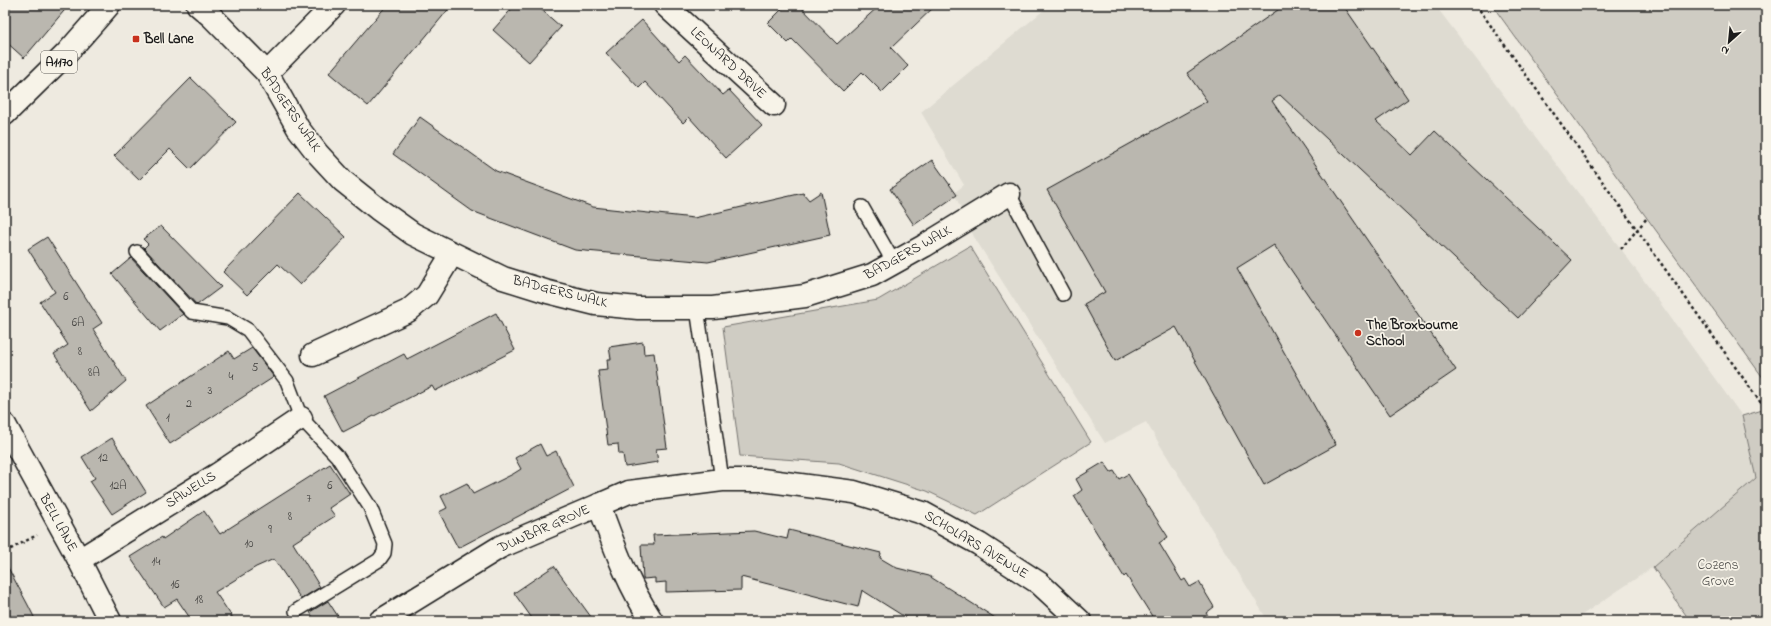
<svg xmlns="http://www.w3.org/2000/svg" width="1771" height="626" font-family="'Indie Flower',sans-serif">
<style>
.built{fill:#dedbd1}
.green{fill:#cfccc3;stroke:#767470}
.building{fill:#bab7af;stroke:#1c1c1c}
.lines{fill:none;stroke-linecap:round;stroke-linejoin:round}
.lane-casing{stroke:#1c1c1c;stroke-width:16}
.street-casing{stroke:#1c1c1c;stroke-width:25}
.secondary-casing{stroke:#1c1c1c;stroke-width:25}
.primary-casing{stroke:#1c1c1c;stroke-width:25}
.path{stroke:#1c1c1c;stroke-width:2.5;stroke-dasharray:3 3;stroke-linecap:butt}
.lane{stroke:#f7f3e8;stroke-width:13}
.street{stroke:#f7f3e8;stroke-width:22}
.secondary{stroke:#f7f3e8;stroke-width:22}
.primary{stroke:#f7f3e8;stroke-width:22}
.poi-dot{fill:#c8321e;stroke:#f7f3e8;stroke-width:1.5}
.labels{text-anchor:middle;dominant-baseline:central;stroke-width:3.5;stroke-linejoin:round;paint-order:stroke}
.number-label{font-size:12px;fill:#444341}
.shield{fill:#f7f3e8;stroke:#5e5c59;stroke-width:1}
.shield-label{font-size:13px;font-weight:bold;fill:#1c1c1c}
.poi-label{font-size:14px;font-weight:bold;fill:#1c1c1c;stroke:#f7f3e8;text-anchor:start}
.street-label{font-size:14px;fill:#1c1c1c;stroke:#f7f3e8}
.park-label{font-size:14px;fill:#52514e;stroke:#f7f3e8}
</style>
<rect width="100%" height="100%" fill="#eeeae0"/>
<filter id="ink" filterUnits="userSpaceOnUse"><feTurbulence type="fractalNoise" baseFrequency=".025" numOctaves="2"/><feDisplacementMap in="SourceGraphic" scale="8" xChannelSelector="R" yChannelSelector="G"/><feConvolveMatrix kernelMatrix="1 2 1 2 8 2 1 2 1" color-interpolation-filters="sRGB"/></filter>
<g filter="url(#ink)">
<path class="built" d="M1050,5H1435L1621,249L1742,416L1756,478L1653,567L1573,621H1268L1146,422L1105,443L974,237L954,193L964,185L921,112Z"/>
<g class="green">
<path d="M1492,5H1766V382L1764,379Z"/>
<path d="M970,246L1091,442L977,515L927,491L839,463L740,456L723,327L878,300Z"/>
<path d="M1766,409V621H1690L1653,567L1756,478L1742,416Z"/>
</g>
<g class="building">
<path d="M5,5H69L24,58L5,41Z"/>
<path d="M387,5H452L368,106L329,73Z"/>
<path d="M515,5H536L561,27L529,62L493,30Z"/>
<path d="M786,5H799L837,44L880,5H936L891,48L908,66L882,92L862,72L843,91L792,39L788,43L768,23Z"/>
<path d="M1285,5H1343L1408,99L1376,121L1412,155L1435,131L1572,260L1518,318L1280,95L1272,101L1456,370L1390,415L1274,245L1237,268L1336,445L1264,485L1176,327L1115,361L1084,304L1105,292L1047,190L1207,101L1187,73Z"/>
<path d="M642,20L679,61L685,55L723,95L729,90L762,125L726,158L689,117L683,123L645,82L639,88L606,53Z"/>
<path d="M191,78L236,122L190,169L170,149L139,180L114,156Z"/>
<path d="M420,117L496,171L593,207L694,218L803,193L809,200L821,192L830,235L708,262L575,250L472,211L393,154Z"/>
<path d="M932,160L957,195L914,225L890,189Z"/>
<path d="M300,193L346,237L300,285L278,264L247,295L223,272Z"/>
<path d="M161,226L221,287L197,305L144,248L148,244L143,239Z"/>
<path d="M47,237L102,323L93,329L126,381L91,411L54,354L68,345L40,302L55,292L28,249Z"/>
<path d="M131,258L183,314L160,331L112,274Z"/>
<path d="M496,313L515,350L435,391L432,386L343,432L324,396L404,354L407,359Z"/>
<path d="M643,342L644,354L654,353L667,448L656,449L658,462L625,467L623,454H619L618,444L608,445L598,371L608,370L607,359H611L609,347Z"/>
<path d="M252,348L274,377L170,444L146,406L229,351L234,359Z"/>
<path d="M112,438L146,492L112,514L90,481L95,478L82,457Z"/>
<path d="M540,444L546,456L556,451L574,487L458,548L439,512L447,508L441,496L467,483L473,494L513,474L521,469L515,458Z"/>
<path d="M1104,462L1111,472L1114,471L1119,479L1128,474L1168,537L1159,543L1182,581L1185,579L1190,587L1199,582L1214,607L1206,613L1211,621H1155L1126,575L1124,577L1074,496L1082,490L1076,479Z"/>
<path d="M330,464L350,494L329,508L335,516L293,543L320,587L301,599L274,559L256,567L215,592L235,621H192L177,599L164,607L130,557L162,537L163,539L204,511L220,534Z"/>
<path d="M789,530L881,553L880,558L897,568L929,576L1000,621H916L908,619L862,590L858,607L741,577V590L666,592V582L655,583V578L643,579L641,545H654L653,535L754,531L787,539Z"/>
<path d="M5,562L28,605L36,621H5Z"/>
<path d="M554,566L575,595L594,621H534L514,593Z"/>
<path d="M328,601L341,621H315L310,612Z"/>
</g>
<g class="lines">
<defs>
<g id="lane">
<path d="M1009,194L1063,294"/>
<path d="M862,207L894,263"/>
<path d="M137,252L192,312L228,318L248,330L287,381L301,418L337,456L370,507L385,544L384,553L379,560L296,611"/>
<path d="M697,308L722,480"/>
</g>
<g id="street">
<path d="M198,5L212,17L267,73L298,128L318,154L343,181L378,209L413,234L503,278L548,292L596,304L638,308H713L805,296L872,275L924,246L1009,194"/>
<path d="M665,5L774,105"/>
<path d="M267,73L334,5"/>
<path d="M313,355L408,311L427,295L452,254"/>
<path d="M599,505L629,492L722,480H762L854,492L923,513L979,544L1039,583L1080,621"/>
<path d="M79,560L218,474L301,418"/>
<path d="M380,621L500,547L599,505C615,548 627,583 652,621"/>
</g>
<path id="secondary" d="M5,425L79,560L110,621"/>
<path id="primary" d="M5,114L66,54L109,5"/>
</defs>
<use href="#lane" class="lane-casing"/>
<use href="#street" class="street-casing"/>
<use href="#secondary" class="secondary-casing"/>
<use href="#primary" class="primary-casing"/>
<g class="path">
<path d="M1476,5L1766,410"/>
<path d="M1621,249L1647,218"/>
<path d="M5,552L37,535"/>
</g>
<use href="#lane" class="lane"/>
<use href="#street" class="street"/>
<use href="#secondary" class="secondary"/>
<use href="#primary" class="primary"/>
</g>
</g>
<g class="poi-dot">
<rect x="132" y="35" width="8" height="8" rx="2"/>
<circle cx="1358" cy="333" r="4"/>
</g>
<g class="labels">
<g class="number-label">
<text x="66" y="297">6</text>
<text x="78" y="323">6A</text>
<text x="80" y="352">8</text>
<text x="255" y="368">5</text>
<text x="94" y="373">8A</text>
<text x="231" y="377">4</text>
<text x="210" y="391">3</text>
<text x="189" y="404">2</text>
<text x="168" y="418">1</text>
<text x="103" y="458">12</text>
<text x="118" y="486">12A</text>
<text x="330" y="486">6</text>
<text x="309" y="499">7</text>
<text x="290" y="517">8</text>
<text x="270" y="530">9</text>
<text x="249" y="544">10</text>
<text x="156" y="562">14</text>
<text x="175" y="585">16</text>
<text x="199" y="600">18</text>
</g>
<rect class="shield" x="41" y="51" width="36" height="22" rx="3"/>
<g class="shield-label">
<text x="59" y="62">A1170</text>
</g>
<g class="poi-label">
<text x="144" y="39">Bell Lane</text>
<text x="1366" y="325">The Broxbourne<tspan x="1366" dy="16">School</tspan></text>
</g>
<g class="street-label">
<text transform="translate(728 63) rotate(43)">LEONARD DRIVE</text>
<text transform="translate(290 110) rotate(56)">BADGERS WALK</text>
<text transform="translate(908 253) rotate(-29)">BADGERS WALK</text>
<text transform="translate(560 292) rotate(14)">BADGERS WALK</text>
<text transform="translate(191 490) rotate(-32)">SAWELLS</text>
<text transform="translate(58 523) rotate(61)">BELL LANE</text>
<text transform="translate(544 529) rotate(-24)">DUNBAR GROVE</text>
<text transform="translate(976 545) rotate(31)">SCHOLARS AVENUE</text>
</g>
<g class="park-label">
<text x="1718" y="565">Cozens<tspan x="1718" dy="16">Grove</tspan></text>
</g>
</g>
<rect width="1771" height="626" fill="none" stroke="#f7f3e8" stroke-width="20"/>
<rect x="10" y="10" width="1751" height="606" fill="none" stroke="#1c1c1c" stroke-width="1.5" filter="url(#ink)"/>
<g transform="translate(1729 42) rotate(207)" stroke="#f7f3e8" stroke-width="3" paint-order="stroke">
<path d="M0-3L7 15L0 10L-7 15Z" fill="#1c1c1c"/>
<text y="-6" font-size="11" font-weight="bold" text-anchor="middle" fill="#1c1c1c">N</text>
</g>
</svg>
